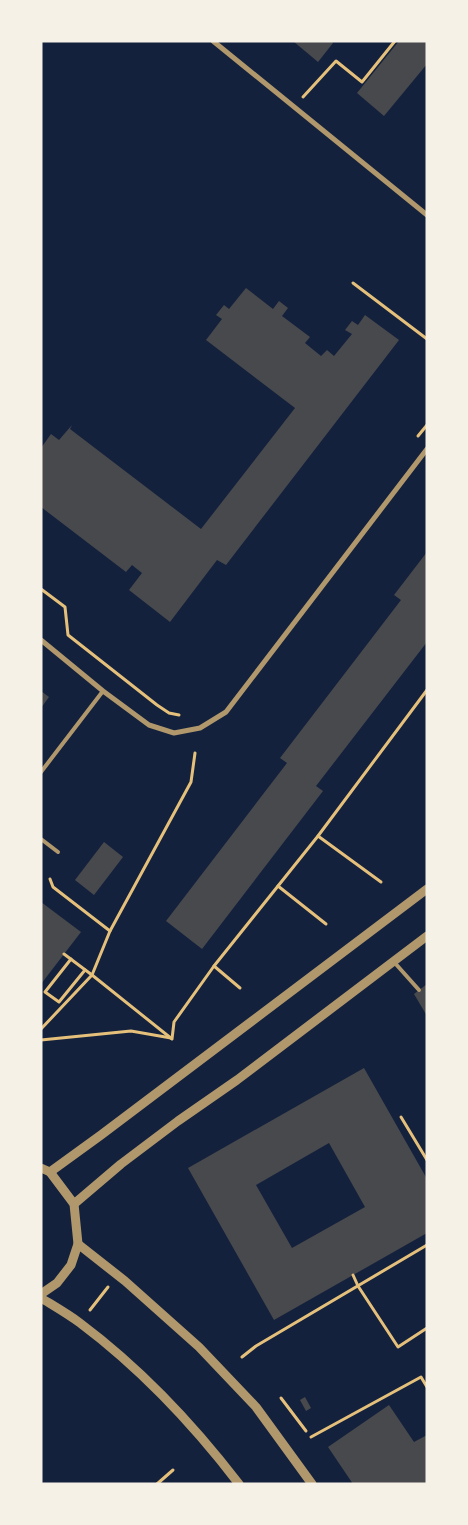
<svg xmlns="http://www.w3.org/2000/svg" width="468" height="1525" font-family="'Alegreya Sans',sans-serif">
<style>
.building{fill:#48494c;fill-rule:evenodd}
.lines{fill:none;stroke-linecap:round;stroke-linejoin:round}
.path{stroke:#e5c07b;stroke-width:3}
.service{stroke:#b1986c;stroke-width:4}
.minor{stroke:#b1986c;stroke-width:5}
.tertiary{stroke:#b1986c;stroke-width:9}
</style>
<rect width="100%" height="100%" fill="#14213d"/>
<g class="building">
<path d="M293,41H331L333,43L318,62Z"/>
<path d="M399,41H427V64L384,116L357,93Z"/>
<path d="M246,288L273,309L279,301L288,308L282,316L310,337L305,343L321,356L327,350L334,356L352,334L345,330L352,321L358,325L365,315L399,340L226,565L217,560L170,622L129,590L142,573L132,565L126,572L41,507V448L51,434L59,440L72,425L70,429L201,529L295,408L206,340L222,319L216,315L224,305L229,309Z"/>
<path d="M427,552V642L316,786L323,791L202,949L166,921L287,763L280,758L401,600L394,595Z"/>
<path d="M41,691L49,697L41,708Z"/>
<path d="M104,842L123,857L94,895L75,880Z"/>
<path d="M41,902L81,932L41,984Z"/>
<path d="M427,984V1016L414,994Z"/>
<path d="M364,1068L427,1179V1233L274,1320L188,1168ZM329,1143L365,1207L292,1248L256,1185Z"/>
<path d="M305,1397L311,1408L306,1411L300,1400Z"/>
<path d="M389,1405L414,1442L427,1435V1484H353L328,1447Z"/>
</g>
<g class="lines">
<g class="path">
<path d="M303,97L336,61L362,82L395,41"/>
<path d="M353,283L427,339"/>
<path d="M418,436L427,425"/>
<path d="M41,589L65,607L68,635L157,705L169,713L179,715"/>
<path d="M195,753L191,782L110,931L92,975L172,1039L174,1022L214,966L318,836L427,690"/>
<path d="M318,836L381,882"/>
<path d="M50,879L53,887L110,931"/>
<path d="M278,886L326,924"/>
<path d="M71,959L45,992L59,1002L85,970"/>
<path d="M214,966L240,988"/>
<path d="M41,1029L92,975L64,954"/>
<path d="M41,1040L131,1031L171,1038"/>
<path d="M401,1117L427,1160"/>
<path d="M353,1275L358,1286L398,1347L427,1328"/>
<path d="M90,1310L108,1287"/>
<path d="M242,1357L256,1346L427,1245"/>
<path d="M281,1398L306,1431"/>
<path d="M311,1437L421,1377L427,1387"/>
<path d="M157,1484L173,1470"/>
</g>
<g class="service">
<path d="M41,772L103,691"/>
<path d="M41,839L58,852"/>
<path d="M394,962L419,990"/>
</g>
<g class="minor">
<path d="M213,41L427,215"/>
<path d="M41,640L103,691L149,725L174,733L200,728L226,712L427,449"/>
</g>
<g class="tertiary">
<path d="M41,1168L50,1172L74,1204L78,1244L71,1265L57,1283L41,1294"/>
<path d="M50,1172L101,1135L427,889"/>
<path d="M74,1204L121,1164L178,1121L237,1080L427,936"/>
<path d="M78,1244L125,1281L199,1347L256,1407L312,1484"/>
<path d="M41,1298C54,1306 68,1314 80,1323C140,1368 193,1424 239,1484"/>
</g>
</g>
<rect width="468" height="1525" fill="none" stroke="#f6f1e7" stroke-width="85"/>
</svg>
